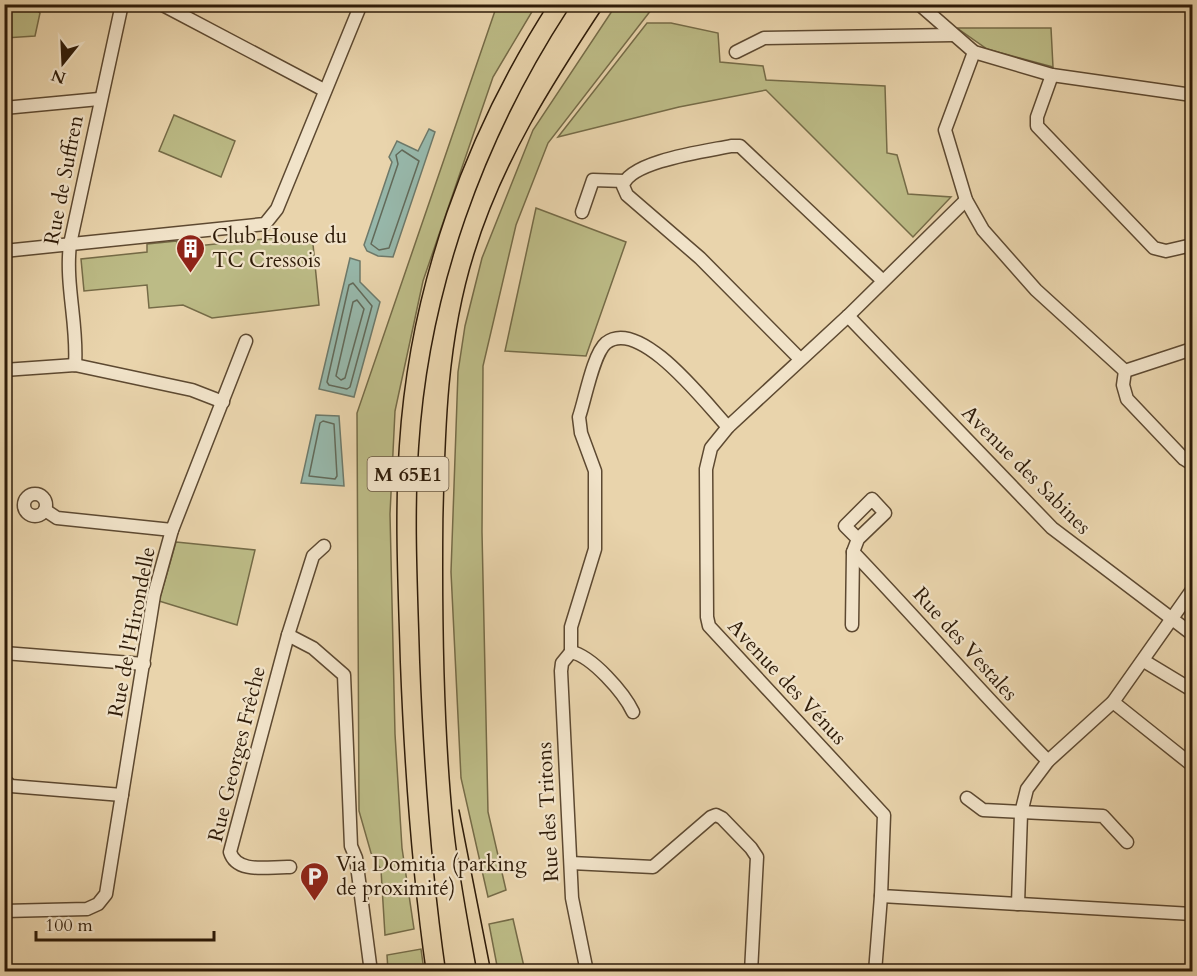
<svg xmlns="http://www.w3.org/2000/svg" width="1197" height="976" font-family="Cardo,serif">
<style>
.green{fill:#bcbb86;stroke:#756b47;stroke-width:1.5}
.water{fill:#97b8ab;stroke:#6d796a;stroke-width:1.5}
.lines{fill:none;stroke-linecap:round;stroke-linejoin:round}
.shore{stroke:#626a5a;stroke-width:1.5}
.minor-casing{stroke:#5d4931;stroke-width:15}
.primary-casing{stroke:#2e1b08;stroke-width:21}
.minor{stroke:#f1e3c9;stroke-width:12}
.primary{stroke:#e9d4ac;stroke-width:18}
.tram{stroke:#2e1b08;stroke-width:1.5}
.labels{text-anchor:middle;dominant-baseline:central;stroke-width:4.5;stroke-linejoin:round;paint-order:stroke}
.shield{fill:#f1e3c9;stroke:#685742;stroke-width:1.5}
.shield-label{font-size:20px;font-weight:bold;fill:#2e1b08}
.street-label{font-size:21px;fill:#2e1b08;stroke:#f1e3c9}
.poi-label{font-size:21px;fill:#2e1b08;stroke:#f1e3c9;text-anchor:start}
</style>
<rect width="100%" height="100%" fill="#e9d4ac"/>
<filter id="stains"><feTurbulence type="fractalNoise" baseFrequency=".00333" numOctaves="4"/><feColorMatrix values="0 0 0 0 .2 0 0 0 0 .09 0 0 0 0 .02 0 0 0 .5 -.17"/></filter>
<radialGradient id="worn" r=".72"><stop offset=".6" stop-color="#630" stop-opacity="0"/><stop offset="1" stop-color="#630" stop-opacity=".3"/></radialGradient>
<g class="green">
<path d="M5,4L30,5L40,13L35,36L5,38Z"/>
<path d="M497,5H536L493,77L423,281L395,411L390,514L395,734L402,848L414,929L385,935L381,870L371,853L359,811L357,413Z"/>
<path d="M616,5H655L548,143L516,225L483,366L482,532L488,812L506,890L488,897L461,778L451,572L458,372L465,326L482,258L533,130Z"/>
<path d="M647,23H671L718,33L720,62L763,66L766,80L885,86L887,153L897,155L908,194L951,197L913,237L766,90L679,107L558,137Z"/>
<path d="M957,28H1051L1053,67L987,49Z"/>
<path d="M174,115L235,141L221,177L159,151Z"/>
<path d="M536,208L626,242L586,356L505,351Z"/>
<path d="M312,234L319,305L212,318L183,305L149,308L147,285L84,291L81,259L147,252V244L177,241L178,248Z"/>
<path d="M176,542L255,550L237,625L159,601Z"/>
<path d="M513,919L525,971H498L489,924Z"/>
<path d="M421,949L424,971H388L387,955Z"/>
</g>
<g class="water">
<path d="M429,129L435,132L393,257L378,256L367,251L364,245L392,162L389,157L397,141L418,151Z"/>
<path d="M350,258L360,261V282L380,302L354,397L319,389Z"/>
<path d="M316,415L339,416L344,486L301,483Z"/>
</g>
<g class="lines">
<g class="shore">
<path d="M402,150L419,161L389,248L379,250L371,244L398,164L396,155Z"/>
<path d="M353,283L372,306L350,387L347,389L329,385L327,382L349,285Z"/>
<path d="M357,300L364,309L345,378L341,380L336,376L353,302Z"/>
<path d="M323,421L334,424L337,476L335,479L309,476L320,423Z"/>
</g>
<defs>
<g id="minor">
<path d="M161,4L324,90"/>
<path d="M919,4L974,52L1052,75L1192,95"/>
<path d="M736,52L764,38L953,35"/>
<path d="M974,52L945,130L966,200L983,230L1036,290L1125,371L1192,349"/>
<path d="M1052,75L1037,117V126L1154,248L1166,251L1192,245"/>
<path d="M4,108L99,99"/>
<path d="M966,200L848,316L728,427L711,448L706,469L707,617L709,626L884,815L881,896L1192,914"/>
<path d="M582,212L593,180L624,181"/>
<path d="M4,251L265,224L277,209L361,4"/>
<path d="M848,316L1052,528L1192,634"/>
<path d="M800,359L700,258L627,195L623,186C629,161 707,151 731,146H740L882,280"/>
<path d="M75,365C78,325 65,285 70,244L122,4"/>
<path d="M4,370L75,365L192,390L223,402"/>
<path d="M1125,371L1123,385L1127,399L1184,459L1192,464"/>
<circle cx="35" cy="505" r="11"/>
<path d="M45,510L57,518L172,530"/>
<path d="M853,552C919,621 981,693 1048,761"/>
<path d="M852,625L853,552L858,539L885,513L872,499L845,526L858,539"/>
<path d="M288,635L313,556L324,546"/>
<path d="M571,652V627L595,549V471L581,433L579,417C585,400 593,354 606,343C640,316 707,405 728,427"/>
<path d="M571,652L562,663L561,671L572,898L587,972"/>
<path d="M571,652C592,656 624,693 633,712"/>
<path d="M4,653L144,664"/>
<path d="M1144,661L1192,690"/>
<path d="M1113,702L1192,765"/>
<path d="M4,780L11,786L122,795"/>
<path d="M967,798L983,810L1103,816L1127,842"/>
<path d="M571,863L653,867L711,817L716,815L722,818L751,848L757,857L751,972"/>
<path d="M290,867C271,866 237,875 230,852L288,635L313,648L344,675L351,846L356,858L371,972"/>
<path d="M1018,904L1021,813L1027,789L1048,761L1113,702L1192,590"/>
<path d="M4,911L87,909L98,904L106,894L154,595L172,530L246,341"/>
<path d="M875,972L881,896"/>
</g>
<path id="primary" d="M436,972C421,868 414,766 410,662C408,590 404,518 409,446C419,289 474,136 560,4"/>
</defs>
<use href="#minor" class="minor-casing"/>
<use href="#primary" class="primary-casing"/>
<use href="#minor" class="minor"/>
<use href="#primary" class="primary"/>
<g class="tram">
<path d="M459,810L491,972"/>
<path d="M477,972C468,922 458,872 453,822C443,722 442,620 443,519C445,430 447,340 474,254C502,162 552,84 605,4"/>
</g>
</g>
<defs>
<symbol id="building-pin" viewBox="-11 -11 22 30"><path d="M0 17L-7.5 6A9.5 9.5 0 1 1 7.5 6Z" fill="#8f2418" stroke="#f1e3c9"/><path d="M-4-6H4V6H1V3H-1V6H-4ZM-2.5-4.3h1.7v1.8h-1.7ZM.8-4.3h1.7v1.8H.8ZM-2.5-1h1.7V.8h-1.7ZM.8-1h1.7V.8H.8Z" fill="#fff"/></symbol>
<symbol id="parking-pin" viewBox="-11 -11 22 30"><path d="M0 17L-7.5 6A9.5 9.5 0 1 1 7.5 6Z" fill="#8f2418" stroke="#f1e3c9"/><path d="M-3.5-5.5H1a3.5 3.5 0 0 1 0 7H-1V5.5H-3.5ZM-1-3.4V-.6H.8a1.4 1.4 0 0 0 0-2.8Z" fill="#fff"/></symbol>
</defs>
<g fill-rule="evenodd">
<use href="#building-pin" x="174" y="232" width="33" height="45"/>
<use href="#parking-pin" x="298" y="860" width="33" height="45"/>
</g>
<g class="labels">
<rect class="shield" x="367.5" y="457" width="81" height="34" rx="4.5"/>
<g class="shield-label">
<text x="408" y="474">M 65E1</text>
</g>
<g class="street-label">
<text transform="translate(64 180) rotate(-79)">Rue de Suffren</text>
<text transform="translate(1026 470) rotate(45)">Avenue des Sabines</text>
<text transform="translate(132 632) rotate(-79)">Rue de l'Hirondelle</text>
<text transform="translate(965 644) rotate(48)">Rue des Vestales</text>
<text transform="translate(787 682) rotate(47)">Avenue des Vénus</text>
<text transform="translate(237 754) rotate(-76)">Rue Georges Frêche</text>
<text transform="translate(548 812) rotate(-93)">Rue des Tritons</text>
</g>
<g class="poi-label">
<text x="212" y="236">Club House du<tspan x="212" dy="24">TC Cressois</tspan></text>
<text x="336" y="864">Via Domitia (parking<tspan x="336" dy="24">de proximité)</tspan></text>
</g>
</g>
<rect width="1197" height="976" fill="none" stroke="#e9d4ac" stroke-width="24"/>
<rect x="6" y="6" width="1185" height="964" fill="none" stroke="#2e1b08" stroke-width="3"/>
<rect x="12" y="12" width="1173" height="952" fill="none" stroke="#2e1b08" stroke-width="1.5"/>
<g transform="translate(63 63) rotate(198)" stroke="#f1e3c9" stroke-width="4.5" paint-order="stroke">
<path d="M0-4.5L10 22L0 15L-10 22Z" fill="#2e1b08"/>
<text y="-9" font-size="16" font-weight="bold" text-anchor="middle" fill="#2e1b08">N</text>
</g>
<path d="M36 931v9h178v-9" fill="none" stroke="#2e1b08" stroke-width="3"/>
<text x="45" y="931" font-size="18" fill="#2e1b08" stroke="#f1e3c9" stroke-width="4.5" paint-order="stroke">100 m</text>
<rect width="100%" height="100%" filter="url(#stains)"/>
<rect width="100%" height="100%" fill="url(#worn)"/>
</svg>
